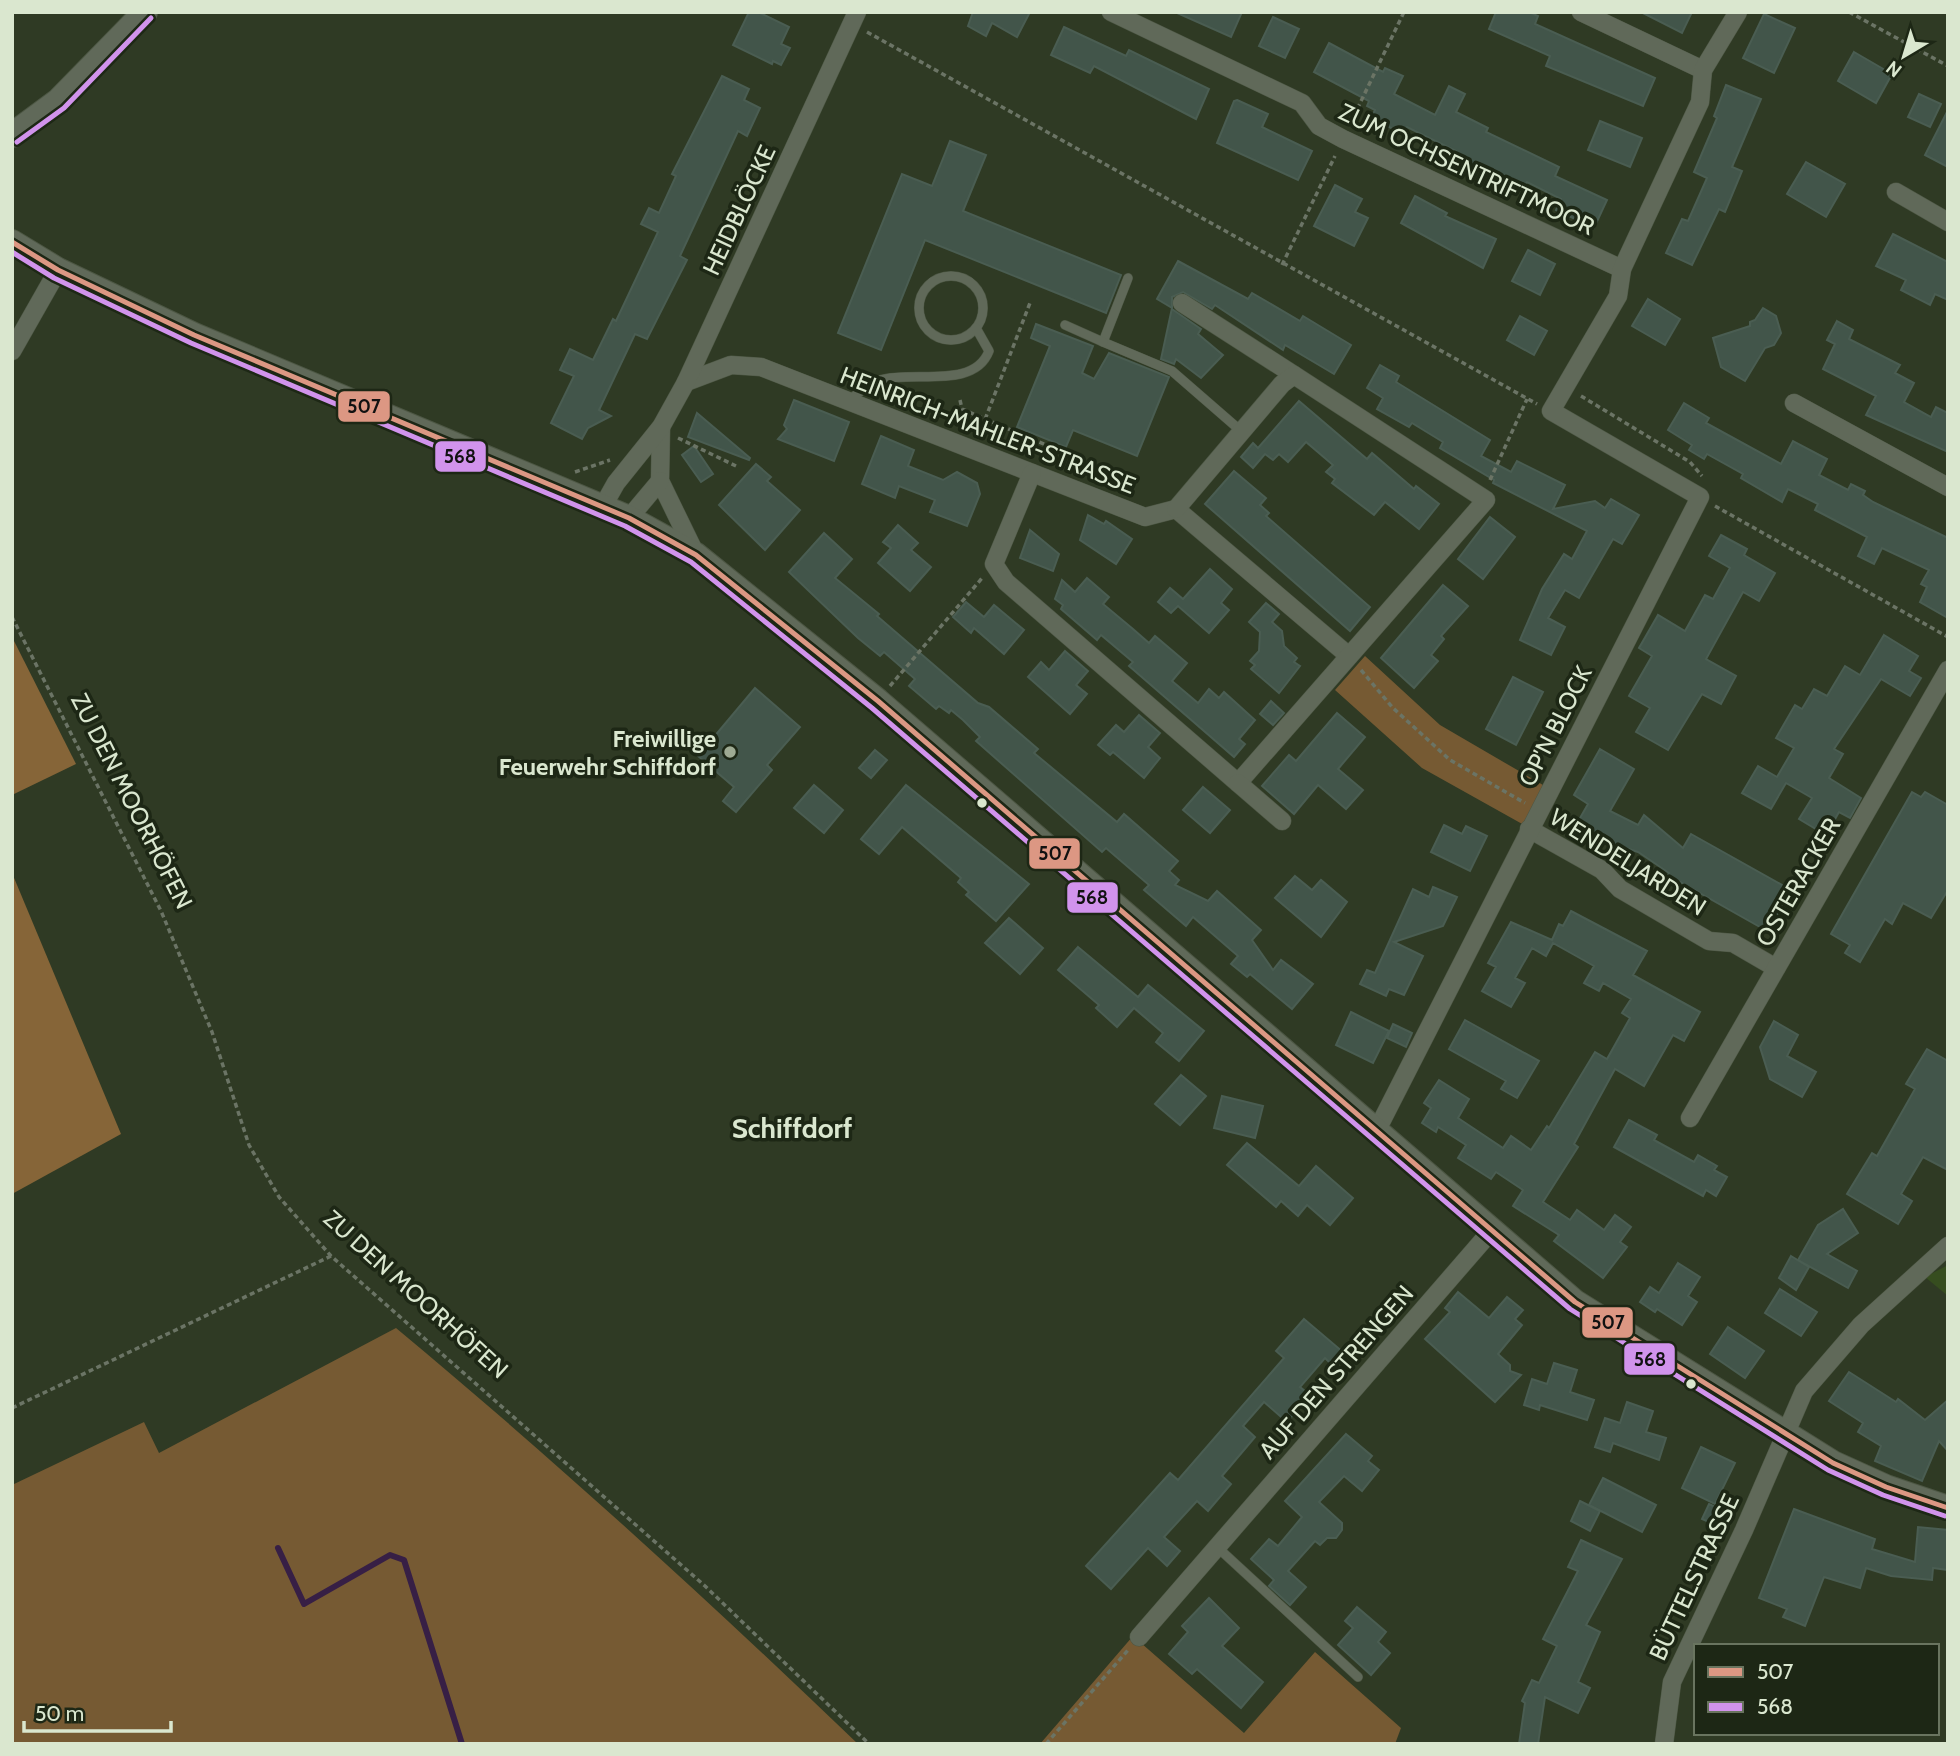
<svg xmlns="http://www.w3.org/2000/svg" width="1960" height="1756" font-family="Cabin,sans-serif">
<style>
.built{fill:#364d1f}
.green{fill:#765a33}
.forest{fill:#866538}
.lines{fill:none;stroke-linecap:round;stroke-linejoin:round}
.stream{stroke:#371f45;stroke-width:6}
.building{fill:#42554a;stroke:#4a5d52;stroke-width:2}
.lane-casing{stroke:#4d5744;stroke-width:10}
.street-casing{stroke:#4d5744;stroke-width:19}
.secondary-casing{stroke:#4d5744;stroke-width:26}
.path{stroke:#6b7465;stroke-width:3.5;stroke-dasharray:5 3.5;stroke-linecap:butt}
.lane{stroke:#606959;stroke-width:9}
.street{stroke:#606959;stroke-width:18}
.secondary{stroke:#606959;stroke-width:24}
.bus-1-casing{stroke:#1d2715;stroke-width:10}
.bus-2-casing{stroke:#1d2715;stroke-width:10}
.bus-1{stroke:#dc9783;stroke-width:5}
.bus-2{stroke:#d193ec;stroke-width:5}
.poi-dot{fill:#9eaa93;stroke:#1d2715;stroke-width:2.5}
.bus-dot{fill:#dae7cf;stroke:#1d2715;stroke-width:2.5}
.labels{text-anchor:middle;dominant-baseline:central;stroke-width:7;stroke-linejoin:round;paint-order:stroke}
.street-label{font-size:24px;fill:#dae7cf;stroke:#1d2715}
.poi-label{font-size:24px;font-weight:bold;fill:#dae7cf;stroke:#1d2715;text-anchor:end}
.quarter-label{font-size:28px;font-weight:bold;fill:#dae7cf;stroke:#1d2715}
.line-badge{stroke:#1d2715;stroke-width:2.5}
.pale-badge-label{font-size:19px;text-anchor:middle;font-weight:bold;fill:#111}
</style>
<rect width="100%" height="100%" fill="#2f3a24"/>
<path class="built" d="M1948,1265V1296L1925,1277Z"/>
<g class="green">
<path d="M1365,656L1440,725L1543,785L1524,825L1422,768L1335,690Z"/>
<path d="M396,1328C556,1461 708,1600 858,1744H12V1485L144,1422L159,1453Z"/>
<path d="M1133,1636L1244,1733L1315,1652L1401,1728L1395,1744H1040Z"/>
</g>
<g class="forest">
<path d="M12,637L76,764L12,795Z"/>
<path d="M12,873L121,1134L12,1194Z"/>
</g>
<g class="lines">
<path class="stream" d="M278,1548L304,1604L390,1555L404,1560L462,1744"/>
</g>
<g class="building">
<path d="M749,12H758L789,27L781,44L790,48L781,65L773,61L772,64L733,45Z"/>
<path d="M973,12H1030L1017,37L992,23L986,36L968,26Z"/>
<path d="M1175,12H1242L1231,37Z"/>
<path d="M1496,12H1529L1538,16L1535,24L1655,78L1643,106L1546,66L1550,56L1489,29Z"/>
<path d="M1641,12H1692L1682,33Z"/>
<path d="M1764,14L1795,28L1774,73L1743,58Z"/>
<path d="M1273,17L1299,29L1285,58L1259,46Z"/>
<path d="M1064,27L1126,56L1129,50L1209,89L1196,119L1094,66L1090,73L1051,55Z"/>
<path d="M1329,43L1383,72L1385,68L1403,76L1394,94L1435,115L1449,86L1465,94L1456,112L1488,128L1486,132L1559,167L1555,176L1607,200L1594,228L1556,210L1561,199L1527,182L1525,186L1470,163L1454,155L1456,151L1407,127L1403,134L1371,118L1375,110L1367,106L1369,101L1314,72Z"/>
<path d="M1854,52L1892,74L1876,103L1838,81Z"/>
<path d="M722,76L749,89L744,100L760,108L747,136L738,131L680,256L687,260L647,339L635,334L599,410L611,416L588,428L582,439L551,423L574,376L560,370L570,349L593,360L613,319L616,321L658,232L641,224L649,208L659,213L676,176L672,174Z"/>
<path d="M1726,85L1761,99L1732,167L1742,171L1725,212L1719,209L1692,265L1666,253L1682,219L1688,221L1707,178L1694,172L1717,118L1714,116Z"/>
<path d="M1919,94L1941,104L1930,127L1908,117Z"/>
<path d="M1237,100L1268,114L1262,127L1312,151L1298,180L1217,143L1234,101Z"/>
<path d="M1948,110V167L1925,155Z"/>
<path d="M1600,121L1642,138L1630,167L1588,150Z"/>
<path d="M950,141L986,155L963,211L1121,275L1106,313L925,240L881,350L838,333L902,174L932,186Z"/>
<path d="M1806,162L1845,184L1826,217L1787,194Z"/>
<path d="M1335,185L1362,199L1355,212L1368,218L1354,246L1314,226Z"/>
<path d="M1415,196L1447,213L1445,216L1496,239L1483,268L1401,223Z"/>
<path d="M1893,234L1948,262V300L1935,294L1930,305L1901,290L1906,280L1876,266Z"/>
<path d="M1528,250L1555,264L1540,295L1512,281Z"/>
<path d="M1178,261L1248,299L1252,293L1300,321L1303,316L1351,345L1334,374L1285,345L1283,350L1215,305L1212,309L1183,292L1172,297V309L1201,329L1198,334L1223,355L1201,378L1176,359L1174,364L1161,359L1172,308L1157,299Z"/>
<path d="M1648,299L1680,319L1665,345L1632,326Z"/>
<path d="M1763,308L1776,316L1781,333L1774,345L1765,348L1745,381L1721,367L1713,338L1750,326V322L1755,320Z"/>
<path d="M1520,316L1547,331L1534,355L1507,340Z"/>
<path d="M1837,321L1853,330L1849,339L1900,365L1895,373L1914,383L1904,402L1931,417L1936,407L1948,413V452L1866,415L1876,396L1823,369L1835,344L1827,340Z"/>
<path d="M1036,324L1093,346L1082,373L1094,379L1109,353L1169,377L1137,456L1073,430L1066,447L1017,427L1050,346L1031,338Z"/>
<path d="M1380,365L1399,376L1396,382L1490,440L1481,456L1511,472L1517,461L1565,485L1553,509L1595,501L1605,508L1611,499L1639,515L1622,544L1613,539L1579,598L1565,590L1548,618L1565,627L1551,655L1520,640L1542,589L1564,554L1572,559L1587,531L1493,483L1494,480L1440,448L1443,442L1412,423L1409,427L1377,409L1383,398L1367,388Z"/>
<path d="M794,400L849,422L834,461L778,439L787,429L784,425Z"/>
<path d="M1299,401L1367,459L1372,453L1414,489L1416,486L1439,504L1419,529L1385,502L1374,515L1332,483L1335,479L1326,472L1333,465L1306,442L1288,462L1279,454L1273,460L1265,454L1253,468L1241,457L1253,443L1258,448Z"/>
<path d="M1684,403L1709,418L1706,423L1781,464L1793,441L1827,459L1819,475L1848,490L1851,484L1865,491L1863,495L1873,502L1948,538V618L1920,602L1927,587L1921,584L1929,570L1882,548L1874,564L1858,556L1867,537L1815,510L1818,504L1788,489L1782,502L1741,478L1743,474L1707,454L1704,459L1689,450L1692,445L1668,430Z"/>
<path d="M697,413L750,458L749,460L688,437Z"/>
<path d="M881,436L914,450L908,466L943,480L957,472L977,483L980,494L967,526L930,512L935,500L899,486L895,498L862,484Z"/>
<path d="M694,446L713,474L701,482L682,455Z"/>
<path d="M756,464L771,477L767,481L800,510L765,550L719,505Z"/>
<path d="M1234,471L1266,498L1260,505L1269,513L1266,516L1370,607L1350,631L1205,504Z"/>
<path d="M1088,515L1104,524L1106,521L1132,539L1116,564L1080,540Z"/>
<path d="M1490,517L1515,537L1483,579L1458,559Z"/>
<path d="M898,525L918,543L911,550L931,567L910,591L878,563L891,548L883,542Z"/>
<path d="M1030,530L1059,554L1053,571L1020,558Z"/>
<path d="M824,533L852,559L835,578L879,614L877,616L978,703L989,707L1038,749L1034,753L1117,822L1124,814L1178,861L1169,871L1179,880L1175,885L1208,901L1217,891L1261,930L1252,940L1273,970L1281,960L1313,984L1292,1009L1250,974L1247,977L1231,964L1238,956L1193,917L1186,926L1144,890L1149,885L1106,848L1102,852L976,741L980,737L963,720L951,710L949,713L939,706L936,709L909,686L915,679L884,652L880,656L858,638L789,572Z"/>
<path d="M1721,535L1747,549L1744,555L1775,573L1759,601L1743,592L1706,659L1736,676L1721,704L1702,694L1668,750L1636,732L1650,708L1629,696L1652,656L1639,648L1658,615L1685,631L1705,595L1713,599L1730,568L1709,556Z"/>
<path d="M1210,569L1232,589L1221,603L1229,610L1209,633L1178,606L1171,613L1158,602L1170,588L1183,599Z"/>
<path d="M1087,578L1109,597L1103,604L1133,629L1149,643L1155,636L1187,663L1172,681L1198,703L1209,689L1219,698L1224,692L1255,720L1239,739L1245,744L1234,757L1129,666L1133,662L1101,635L1097,640L1061,609L1063,605L1055,599L1062,580L1075,592Z"/>
<path d="M1443,585L1468,606L1441,636L1444,639L1431,655L1438,661L1414,688L1381,658Z"/>
<path d="M966,602L984,617L994,605L1024,630L1004,654L974,628L971,633L953,617Z"/>
<path d="M1266,603L1279,614L1272,622L1282,631L1284,646L1297,658L1294,662L1300,666L1279,693L1251,669L1255,665L1250,661L1259,651L1260,632L1249,622Z"/>
<path d="M1884,635L1918,656L1909,671L1921,678L1910,696L1881,679L1834,749L1843,754L1829,778L1861,798L1850,818L1839,812L1826,835L1799,819L1812,798L1786,783L1771,809L1742,793L1758,766L1777,777L1794,748L1776,738L1795,705L1802,709L1814,689L1827,696L1845,666L1860,675Z"/>
<path d="M1065,651L1088,671L1076,685L1087,694L1070,714L1028,677L1041,662L1049,670Z"/>
<path d="M1513,677L1543,692L1516,745L1486,729Z"/>
<path d="M755,688L800,727L767,765L772,770L736,812L723,801L734,787L698,756Z"/>
<path d="M1271,701L1284,713L1273,725L1260,714Z"/>
<path d="M1337,713L1365,737L1338,769L1363,790L1346,809L1318,785L1294,814L1262,786L1289,755L1296,761Z"/>
<path d="M1139,715L1160,733L1148,747L1160,758L1144,778L1113,752L1110,755L1098,745L1116,725L1124,732Z"/>
<path d="M1600,749L1634,769L1610,811L1638,825L1644,815L1683,848L1691,834L1791,890L1767,931L1668,875L1669,873L1638,852L1607,842L1576,825L1588,804L1574,795Z"/>
<path d="M875,750L887,760L871,778L859,768Z"/>
<path d="M814,785L843,810L824,833L794,808Z"/>
<path d="M906,785L1029,884L996,921L966,895L969,892L958,882L961,878L902,827L879,854L861,839Z"/>
<path d="M1203,787L1230,810L1210,833L1183,810Z"/>
<path d="M1912,792L1921,797L1925,792L1948,805V890L1931,918L1903,903L1892,924L1885,919L1860,962L1845,953L1850,945L1831,934Z"/>
<path d="M1444,825L1462,834L1466,826L1487,836L1470,871L1431,852Z"/>
<path d="M1295,876L1312,890L1321,880L1347,902L1321,937L1275,898Z"/>
<path d="M1433,887L1457,897L1443,926L1394,942L1423,956L1404,995L1389,989L1386,996L1360,984L1367,970L1375,973L1413,889L1429,897Z"/>
<path d="M1571,911L1647,951L1633,975L1700,1012L1684,1041L1673,1035L1644,1086L1615,1069L1574,1144L1578,1147L1543,1202L1570,1220L1577,1210L1604,1230L1615,1215L1631,1227L1620,1242L1627,1247L1603,1278L1554,1241L1559,1235L1513,1206L1523,1190L1496,1172L1491,1179L1458,1158L1466,1145L1438,1127L1436,1132L1422,1123L1431,1108L1424,1103L1439,1080L1469,1099L1458,1118L1503,1148L1511,1136L1531,1150L1547,1126L1549,1128L1595,1052L1607,1059L1630,1018L1622,1013L1631,999L1603,983L1599,991L1584,983L1594,966L1553,943L1546,956L1532,948L1515,978L1525,983L1511,1007L1482,991L1496,967L1488,963L1511,922L1552,940L1559,924L1563,926Z"/>
<path d="M1009,918L1043,948L1020,974L985,943Z"/>
<path d="M1078,947L1138,997L1148,985L1204,1031L1179,1061L1156,1042L1163,1033L1134,1008L1117,1027L1096,1008L1099,1005L1058,970Z"/>
<path d="M1351,1012L1389,1031L1373,1063L1336,1045Z"/>
<path d="M1465,1020L1539,1061L1517,1098L1501,1089L1506,1081L1449,1049Z"/>
<path d="M1774,1021L1798,1035L1787,1056L1816,1072L1802,1097L1770,1079L1760,1047Z"/>
<path d="M1393,1024L1412,1033L1406,1047L1387,1038Z"/>
<path d="M1927,1049L1948,1061V1170L1923,1157L1901,1194L1912,1201L1898,1224L1847,1194L1872,1153L1877,1156L1915,1089L1906,1084Z"/>
<path d="M1181,1075L1206,1096L1180,1125L1155,1104Z"/>
<path d="M1222,1096L1263,1106L1255,1138L1214,1128Z"/>
<path d="M1629,1120L1657,1135L1654,1140L1694,1162L1698,1155L1717,1166L1714,1170L1727,1177L1716,1196L1706,1190L1703,1196L1614,1147Z"/>
<path d="M1247,1143L1299,1186L1316,1166L1353,1198L1330,1225L1307,1205L1298,1216L1281,1201L1276,1207L1227,1165Z"/>
<path d="M1843,1209L1858,1233L1827,1254L1857,1271L1848,1288L1798,1260L1818,1225Z"/>
<path d="M1791,1256L1809,1267L1796,1290L1779,1278Z"/>
<path d="M1678,1263L1700,1277L1688,1296L1697,1302L1682,1325L1657,1309L1655,1312L1640,1302L1650,1287L1659,1293Z"/>
<path d="M1780,1289L1817,1312L1801,1336L1765,1313Z"/>
<path d="M1458,1292L1489,1318L1507,1297L1523,1310L1515,1319L1522,1325L1498,1354L1510,1365V1371L1521,1375L1495,1402L1425,1339L1450,1312L1445,1308Z"/>
<path d="M1304,1319L1343,1352L1332,1365L1325,1358L1300,1387L1310,1395L1287,1422L1264,1402L1243,1426L1255,1437L1222,1476L1231,1484L1208,1511L1197,1501L1164,1537L1180,1551L1167,1566L1148,1548L1111,1589L1086,1566L1170,1473L1178,1480L1284,1358L1276,1351Z"/>
<path d="M1728,1327L1764,1351L1745,1378L1710,1354Z"/>
<path d="M1554,1363L1577,1370L1570,1392L1594,1400L1587,1420L1540,1405L1539,1410L1524,1405L1532,1379L1547,1384Z"/>
<path d="M1849,1372L1896,1402L1898,1399L1925,1420L1948,1400V1451L1939,1441L1922,1481L1875,1461L1881,1446L1858,1432L1863,1423L1829,1401Z"/>
<path d="M1627,1402L1653,1411L1646,1432L1666,1438L1659,1460L1613,1443L1610,1452L1595,1447L1605,1418L1620,1423Z"/>
<path d="M1346,1434L1372,1456L1368,1461L1379,1470L1362,1491L1344,1476L1319,1502L1342,1523V1530L1336,1538H1327L1320,1545L1315,1541L1288,1571L1306,1587L1290,1605L1269,1586L1274,1580L1251,1559L1269,1539L1278,1546L1302,1517L1285,1501Z"/>
<path d="M1701,1447L1735,1463L1715,1504L1682,1488Z"/>
<path d="M1603,1478L1656,1505L1642,1532L1589,1505Z"/>
<path d="M1580,1501L1600,1511L1590,1531L1571,1521Z"/>
<path d="M1709,1504L1724,1511L1718,1526L1702,1519Z"/>
<path d="M1794,1509L1875,1539L1872,1549L1915,1562L1918,1527L1948,1530V1570L1933,1568L1932,1580L1891,1576L1866,1568L1860,1588L1824,1577L1805,1626L1783,1617L1787,1609L1759,1598Z"/>
<path d="M1581,1540L1622,1559L1586,1625L1600,1632L1578,1682L1590,1688L1578,1713L1545,1697L1538,1744H1519L1525,1703L1522,1701L1532,1680L1539,1683L1557,1646L1543,1639L1578,1571L1568,1567Z"/>
<path d="M1209,1598L1239,1628L1222,1646L1263,1682L1241,1708L1197,1669L1192,1674L1169,1654L1188,1632L1182,1626Z"/>
<path d="M1357,1607L1386,1632L1378,1642L1390,1653L1371,1675L1338,1645L1353,1628L1345,1621Z"/>
</g>
<g class="lines">
<defs>
<g id="lane">
<circle cx="951" cy="308" r="32"/>
<path d="M1128,278L1103,342L1172,371L1241,431"/>
<path d="M1065,325L1103,342"/>
<path d="M848,401C858,394 869,383 880,380C913,370 974,390 989,351L976,328"/>
<path d="M1216,1546L1358,1677"/>
</g>
<g id="street">
<path d="M1111,12L1302,103L1319,126L1343,139L1622,269"/>
<path d="M1581,12L1703,70"/>
<path d="M1896,192L1948,222"/>
<path d="M1182,303L1294,375"/>
<path d="M12,351L58,270"/>
<path d="M686,382L731,365L761,367L1145,517L1176,509L1349,656"/>
<path d="M1794,403L1948,487"/>
<path d="M661,427L660,481L696,555"/>
<path d="M1032,473L994,564L1006,582L1238,783L1486,500L1294,375L1282,384L1176,509"/>
<path d="M602,508L616,483L661,427L686,382L857,12"/>
<path d="M629,518L660,481"/>
<path d="M1238,783L1282,821"/>
<path d="M1529,829L1602,870L1620,889L1709,941L1733,943L1776,968"/>
<path d="M1690,1118L1948,670"/>
<path d="M1377,1130L1700,497L1551,411L1618,296L1622,269L1700,102L1703,70L1738,12"/>
<path d="M1139,1637L1492,1230"/>
<path d="M1664,1744L1672,1682L1744,1530L1804,1391L1861,1325L1948,1246"/>
</g>
<g id="secondary">
<path d="M12,135L58,101L145,12"/>
<path d="M12,242L58,270L194,335L629,518L696,555L878,701L1575,1302L1833,1463L1886,1487L1948,1508"/>
</g>
</defs>
<use href="#lane" class="lane-casing"/>
<use href="#street" class="street-casing"/>
<use href="#secondary" class="secondary-casing"/>
<g class="path">
<path d="M1849,12L1948,66"/>
<path d="M867,32L1537,404"/>
<path d="M1350,124L1404,12"/>
<path d="M1282,265L1335,156"/>
<path d="M1581,396L1690,462L1702,476"/>
<path d="M960,400L962,409L1081,460"/>
<path d="M979,435L1030,303"/>
<path d="M678,438L736,466"/>
<path d="M575,472L610,460"/>
<path d="M1490,480L1527,399"/>
<path d="M1715,506L1948,637"/>
<path d="M12,617L161,911L212,1032L249,1145L279,1197L331,1256L705,1586L869,1744"/>
<path d="M1361,670L1393,708L1450,760L1525,803"/>
<path d="M890,686L983,577"/>
<path d="M12,1408L331,1256"/>
<path d="M1046,1744L1129,1649"/>
</g>
<use href="#lane" class="lane"/>
<use href="#street" class="street"/>
<use href="#secondary" class="secondary"/>
<defs>
<path id="bus-1" d="M12,242L58,270L194,335L629,518L696,555L878,701L1575,1302L1833,1463L1886,1487L1948,1508"/>
<g id="bus-2">
<path d="M17,142L64,108L151,18"/>
<path d="M12,252L54,278L191,343L625,526L691,562L872,708L1570,1309L1828,1470L1883,1495L1945,1516"/>
</g>
</defs>
<use href="#bus-1" class="bus-1-casing"/>
<use href="#bus-2" class="bus-2-casing"/>
<use href="#bus-1" class="bus-1"/>
<use href="#bus-2" class="bus-2"/>
</g>
<circle class="poi-dot" cx="730" cy="752" r="7"/>
<g class="bus-dot">
<circle cx="982" cy="803" r="6"/>
<circle cx="1691" cy="1384" r="6"/>
</g>
<g class="labels">
<g class="street-label">
<text transform="translate(1467 169) rotate(25)">ZUM OCHSENTRIFTMOOR</text>
<text transform="translate(739 210) rotate(-65)">HEIDBLÖCKE</text>
<text transform="translate(988 430) rotate(21)">HEINRICH-MAHLER-STRASSE</text>
<text transform="translate(1555 726) rotate(-63)">OP'N BLOCK</text>
<text transform="translate(132 801) rotate(63)">ZU DEN MOORHÖFEN</text>
<text transform="translate(1628 862) rotate(32)">WENDELJARDEN</text>
<text transform="translate(1798 882) rotate(-60)">OSTERACKER</text>
<text transform="translate(416 1294) rotate(42)">ZU DEN MOORHÖFEN</text>
<text transform="translate(1336 1372) rotate(-49)">AUF DEN STRENGEN</text>
<text transform="translate(1694 1577) rotate(-65)">BÜTTELSTRASSE</text>
</g>
<g class="poi-label">
<text x="716" y="738">Freiwillige<tspan x="716" dy="28">Feuerwehr Schiffdorf</tspan></text>
</g>
<g class="quarter-label">
<text x="792" y="1128">Schiffdorf</text>
</g>
</g>
<g class="line-badge">
<rect x="337" y="390" width="54" height="33" rx="7" fill="#dc9783"/>
<rect x="434" y="440" width="53" height="33" rx="7" fill="#d193ec"/>
<rect x="1028" y="837" width="53" height="33" rx="7" fill="#dc9783"/>
<rect x="1066" y="881" width="53" height="33" rx="7" fill="#d193ec"/>
<rect x="1581" y="1306" width="53" height="33" rx="7" fill="#dc9783"/>
<rect x="1623" y="1342" width="53" height="34" rx="7" fill="#d193ec"/>
</g>
<g class="pale-badge-label">
<text x="364" y="413">507</text>
<text x="460" y="463">568</text>
<text x="1055" y="860">507</text>
<text x="1092" y="904">568</text>
<text x="1608" y="1329">507</text>
<text x="1650" y="1366">568</text>
</g>
<rect width="1960" height="1756" fill="none" stroke="#dae7cf" stroke-width="28"/>
<rect x="1694" y="1644" width="245" height="91" fill="#1d2715" stroke="#69745f" stroke-width="2"/>
<rect x="1708" y="1667" width="35" height="10" fill="#dc9783" stroke="#69745f" stroke-width="2"/>
<text x="1757" y="1679" font-size="21" fill="#dae7cf">507</text>
<rect x="1708" y="1702" width="35" height="10" fill="#d193ec" stroke="#69745f" stroke-width="2"/>
<text x="1757" y="1714" font-size="21" fill="#dae7cf">568</text>
<g transform="translate(1904 56) rotate(218)" stroke="#1d2715" stroke-width="5" paint-order="stroke">
<path d="M0-5L12 26L0 18L-12 26Z" fill="#dae7cf"/>
<text y="-10" font-size="19" font-weight="bold" text-anchor="middle" fill="#dae7cf">N</text>
</g>
<path d="M24 1721v10h147v-10" fill="none" stroke="#dae7cf" stroke-width="3.5"/>
<text x="35" y="1721" font-size="21" fill="#dae7cf" stroke="#1d2715" stroke-width="5" paint-order="stroke">50 m</text>
</svg>
